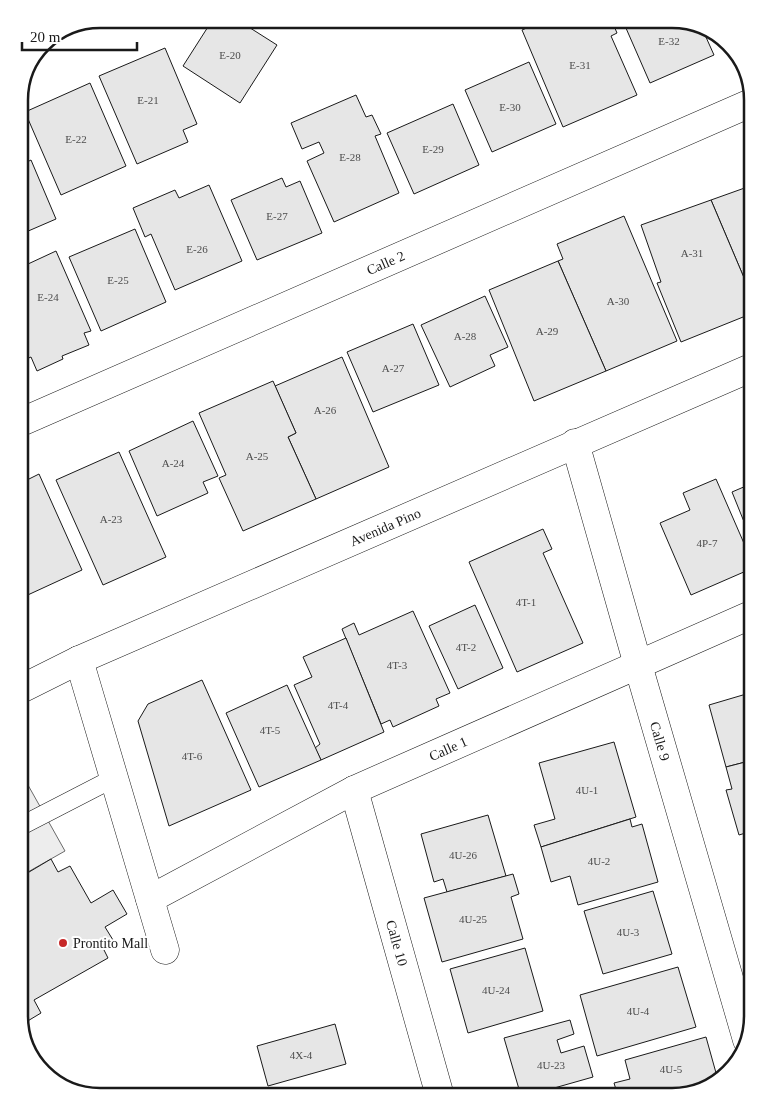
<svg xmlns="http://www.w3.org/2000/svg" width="772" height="1115" font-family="'Times New Roman',serif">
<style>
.parking{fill:#ededed;stroke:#6a6a6a}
.building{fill:#e6e6e6;stroke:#1a1a1a}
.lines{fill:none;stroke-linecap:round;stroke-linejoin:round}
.service-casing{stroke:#1a1a1a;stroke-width:19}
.minor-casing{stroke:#1a1a1a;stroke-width:29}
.primary-casing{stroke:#1a1a1a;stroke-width:29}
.service{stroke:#fff;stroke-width:18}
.minor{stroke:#fff;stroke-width:28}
.primary{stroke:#fff;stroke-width:28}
.poi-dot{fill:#c62828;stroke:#fff;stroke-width:2}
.labels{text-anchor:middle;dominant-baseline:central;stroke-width:4;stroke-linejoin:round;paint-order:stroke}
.number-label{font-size:11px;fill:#4d4d4d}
.street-label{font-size:14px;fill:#1a1a1a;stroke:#fff}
.poi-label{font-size:14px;fill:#1a1a1a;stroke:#fff;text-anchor:start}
.rim{fill:none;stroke:#1a1a1a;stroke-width:2.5}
</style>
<rect width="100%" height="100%" fill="#fff"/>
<path class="parking" d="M19,769L65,851L19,877Z"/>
<g class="building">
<path d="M213,19H236L277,45L240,103L183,66Z"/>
<path d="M261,19H313V24L262,26Z"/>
<path d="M548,19H611L617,33L611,36L637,95L563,127L522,30Z"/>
<path d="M622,19H678L701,26L714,55L650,83Z"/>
<path d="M165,48L197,124L183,130L188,142L137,164L99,76Z"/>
<path d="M529,62L556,124L492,152L465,90Z"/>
<path d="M90,83L126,166L61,195L25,112Z"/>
<path d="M356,95L366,117L372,115L381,134L375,136L399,193L334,222L307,161L324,153L319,142L302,149L291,123Z"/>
<path d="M453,104L479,165L414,194L387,133Z"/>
<path d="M19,149L25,163L31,160L56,219L19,235Z"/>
<path d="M282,178L286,187L300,181L322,233L257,260L231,200Z"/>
<path d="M209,185L242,261L175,290L151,234L145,237L133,208L175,190L179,198Z"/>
<path d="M753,185V299L711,200Z"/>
<path d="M711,200L753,299V313L681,342L657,283L661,282L641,225Z"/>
<path d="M624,216L677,341L606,371L558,261L563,259L557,244Z"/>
<path d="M135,229L166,302L101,331L69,257Z"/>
<path d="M22,248L28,264L56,251L91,331L84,333L89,345L62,356L63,359L37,371L31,357L19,362V249Z"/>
<path d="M558,261L606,371L534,401L489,290Z"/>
<path d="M485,296L508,347L490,355L495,366L450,387L421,325Z"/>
<path d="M413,324L439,385L373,412L347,352Z"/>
<path d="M342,357L389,467L316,499L288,437L296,433L275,386Z"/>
<path d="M273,381L296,433L288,437L316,499L243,531L219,478L226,475L199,413Z"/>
<path d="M193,421L218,476L203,482L208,493L157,516L129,451Z"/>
<path d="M119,452L166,557L103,585L56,480Z"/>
<path d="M39,474L82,570L19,599V484Z"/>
<path d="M716,479L753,564V568L691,595L660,523L690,510L683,493Z"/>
<path d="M753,483V544L732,492Z"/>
<path d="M543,529L552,549L543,553L583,643L517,672L469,562Z"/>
<path d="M475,605L503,668L458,689L429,626Z"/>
<path d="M413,611L450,693L436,699L439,706L393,727L390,720L381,724L342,629L354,623L359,635Z"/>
<path d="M346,638L384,732L321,760L315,748L320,744L294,685L312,677L303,657Z"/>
<path d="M202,680L251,790L169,826L138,721L148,704Z"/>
<path d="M287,685L321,760L259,787L226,713Z"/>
<path d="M753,692V760L726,767L709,705Z"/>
<path d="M614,742L636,817L541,847L534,825L555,819L539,763Z"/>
<path d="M753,760V834L752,831L739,835L726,790L732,789L726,767Z"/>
<path d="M488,815L506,876L447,892L443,879L434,882L421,834Z"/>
<path d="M630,819L632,827L642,824L658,882L578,905L570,876L551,882L541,847Z"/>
<path d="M51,859L58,872L70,866L91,903L113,890L127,914L105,927L113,940L102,946L108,958L34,1000L41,1013L21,1025L19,1016V878Z"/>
<path d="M513,874L519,894L511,897L523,939L442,962L424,898Z"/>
<path d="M653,891L672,954L603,974L584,911Z"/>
<path d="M525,948L543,1011L468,1033L450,969Z"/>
<path d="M678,967L696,1027L597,1056L580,995Z"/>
<path d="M570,1020L574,1034L557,1040L561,1053L584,1046L593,1077L526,1096H521L504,1038Z"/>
<path d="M335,1024L346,1064L268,1086L257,1046Z"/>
<path d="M706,1037L718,1080L713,1086L673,1096H618L614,1083L630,1079L625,1060Z"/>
</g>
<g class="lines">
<defs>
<path id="service" d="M19,827L114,778"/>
<g id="minor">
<path id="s1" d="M19,423L753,102"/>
<path id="s2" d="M575,443L638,665L747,1040"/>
<path d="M79,660L165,950"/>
<path id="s3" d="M354,790L440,1096"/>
<path id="s4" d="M150,899L354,790L753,614"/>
</g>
<g id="primary">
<path id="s5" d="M19,690L79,660L753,367"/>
</g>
</defs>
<use href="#service" class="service-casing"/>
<use href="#minor" class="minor-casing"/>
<use href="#primary" class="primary-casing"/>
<use href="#service" class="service"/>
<use href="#minor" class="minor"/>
<use href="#primary" class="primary"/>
</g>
<circle class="poi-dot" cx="63" cy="943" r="5"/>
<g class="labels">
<g class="number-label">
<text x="669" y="41">E-32</text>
<text x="230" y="55">E-20</text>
<text x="580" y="65">E-31</text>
<text x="148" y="100">E-21</text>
<text x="510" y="107">E-30</text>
<text x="76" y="139">E-22</text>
<text x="433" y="149">E-29</text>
<text x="350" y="157">E-28</text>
<text x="277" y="216">E-27</text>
<text x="197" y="249">E-26</text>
<text x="692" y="253">A-31</text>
<text x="118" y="280">E-25</text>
<text x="48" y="297">E-24</text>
<text x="618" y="301">A-30</text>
<text x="547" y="331">A-29</text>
<text x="465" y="336">A-28</text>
<text x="393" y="368">A-27</text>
<text x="325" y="410">A-26</text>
<text x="257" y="456">A-25</text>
<text x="173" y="463">A-24</text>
<text x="111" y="519">A-23</text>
<text x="707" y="543">4P-7</text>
<text x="526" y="602">4T-1</text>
<text x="466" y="647">4T-2</text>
<text x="397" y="665">4T-3</text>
<text x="338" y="705">4T-4</text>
<text x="270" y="730">4T-5</text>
<text x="192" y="756">4T-6</text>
<text x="587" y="790">4U-1</text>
<text x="463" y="855">4U-26</text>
<text x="599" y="861">4U-2</text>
<text x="473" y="919">4U-25</text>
<text x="628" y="932">4U-3</text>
<text x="496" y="990">4U-24</text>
<text x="638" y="1011">4U-4</text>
<text x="301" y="1055">4X-4</text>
<text x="551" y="1065">4U-23</text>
<text x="671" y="1069">4U-5</text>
</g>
<g class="street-label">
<text stroke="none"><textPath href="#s1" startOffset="400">Calle 2</textPath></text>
<text stroke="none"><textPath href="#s5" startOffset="401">Avenida Pino</textPath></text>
<text stroke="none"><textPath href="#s2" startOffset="310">Calle 9</textPath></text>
<text stroke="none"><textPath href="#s4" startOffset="334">Calle 1</textPath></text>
<text stroke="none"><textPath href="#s3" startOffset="159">Calle 10</textPath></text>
</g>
<g class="poi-label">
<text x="73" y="943">Prontito Mall</text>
</g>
</g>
<path d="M0 0H772V1115H0ZM100 28H672A72 72 0 0 1 744 100V1016A72 72 0 0 1 672 1088H100A72 72 0 0 1 28 1016V100A72 72 0 0 1 100 28Z" fill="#fff" fill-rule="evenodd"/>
<path class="rim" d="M100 28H672A72 72 0 0 1 744 100V1016A72 72 0 0 1 672 1088H100A72 72 0 0 1 28 1016V100A72 72 0 0 1 100 28Z"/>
<path d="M22 42v8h115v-8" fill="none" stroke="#1a1a1a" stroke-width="2.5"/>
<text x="30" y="42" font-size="15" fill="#1a1a1a" stroke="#ffffff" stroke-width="4" paint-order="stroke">20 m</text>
</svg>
